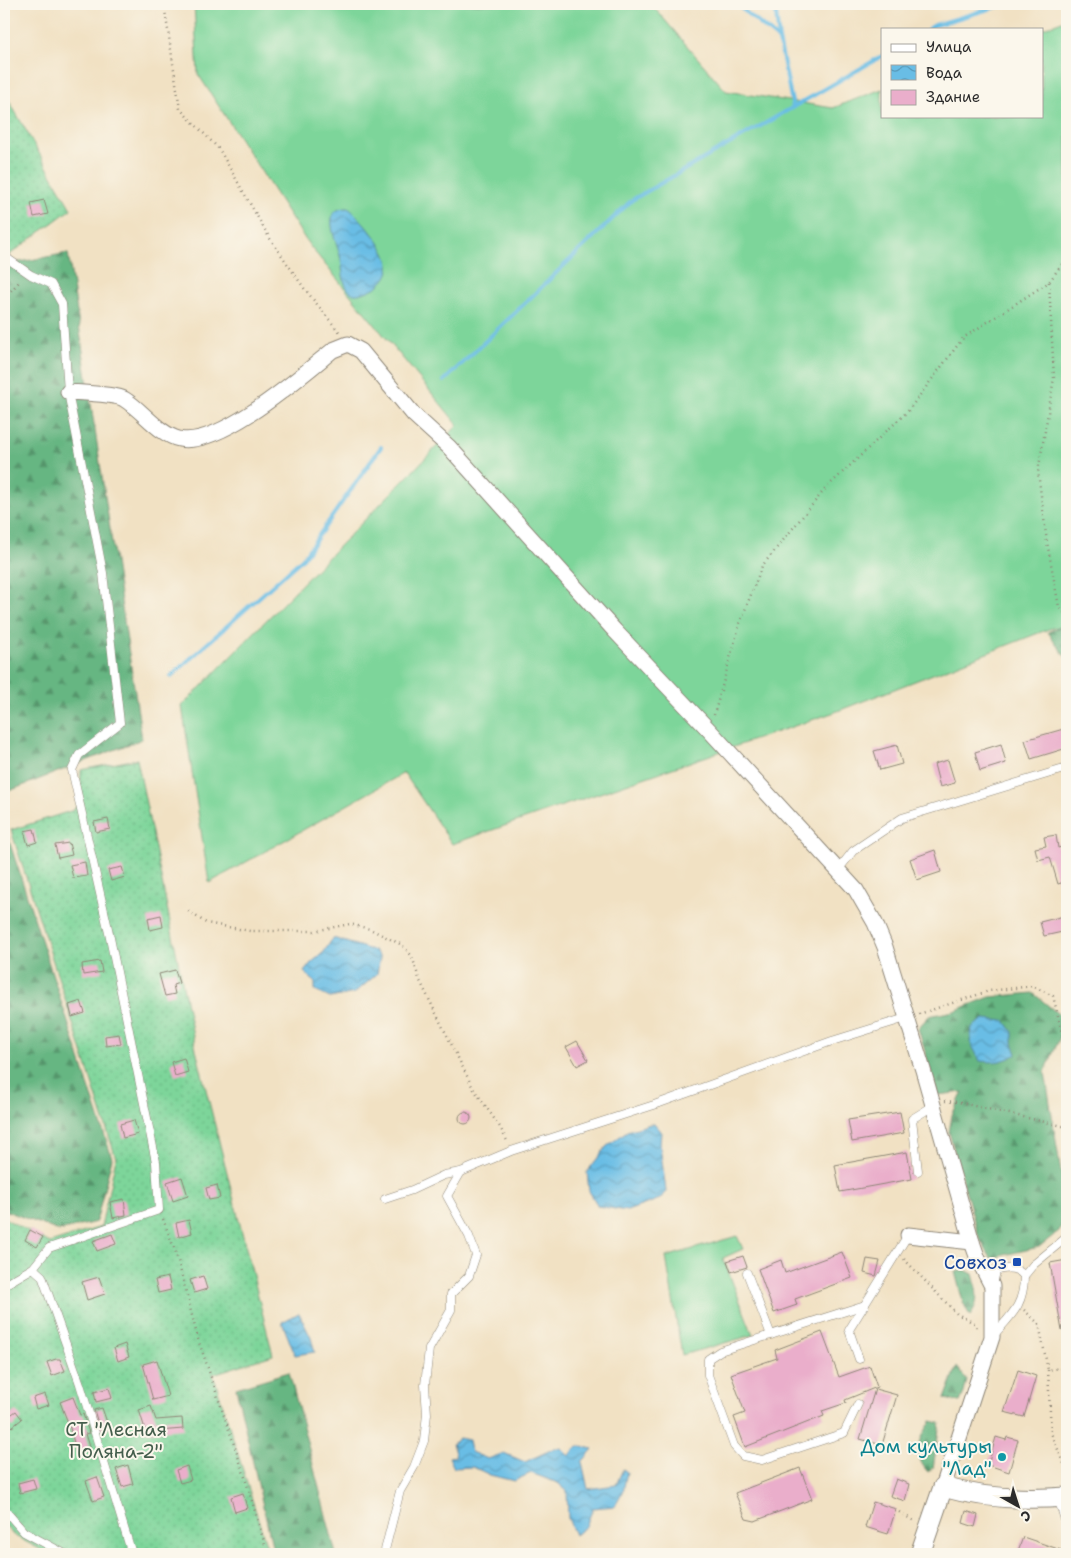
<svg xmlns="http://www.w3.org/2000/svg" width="1071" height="1558" font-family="'Shantell Sans',sans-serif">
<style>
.grass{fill:#7dd59a;stroke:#548062}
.forest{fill:url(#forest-firs);stroke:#487056}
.garden{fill:url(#garden-dots);stroke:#548062}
.water{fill:url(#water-waves);stroke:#4a7488}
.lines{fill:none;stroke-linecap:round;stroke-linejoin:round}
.stream{stroke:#69bde5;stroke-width:4}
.building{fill:#eaaecb}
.service-casing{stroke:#8e8677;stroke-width:9}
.minor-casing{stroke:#8e8677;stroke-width:17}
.tertiary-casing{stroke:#8e8677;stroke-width:21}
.path{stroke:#8e8677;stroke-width:2.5;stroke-dasharray:1 4;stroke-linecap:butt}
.service{stroke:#fff;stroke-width:8}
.minor{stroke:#fff;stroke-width:15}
.tertiary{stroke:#fff;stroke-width:19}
.transit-dot{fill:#1a4fb4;stroke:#fbf7ec;stroke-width:2}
.culture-dot{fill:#0f9aa8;stroke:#fbf7ec;stroke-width:2}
.labels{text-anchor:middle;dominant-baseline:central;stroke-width:4;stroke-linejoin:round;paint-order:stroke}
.transit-label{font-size:19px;fill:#164399;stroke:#fbf7ec;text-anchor:end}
.park-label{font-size:19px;fill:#445e4c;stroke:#fbf7ec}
.culture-label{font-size:19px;fill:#0d838f;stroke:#fbf7ec;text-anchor:end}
</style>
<defs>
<pattern id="forest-firs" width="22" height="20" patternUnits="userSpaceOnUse" patternTransform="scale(1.25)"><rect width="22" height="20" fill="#66b682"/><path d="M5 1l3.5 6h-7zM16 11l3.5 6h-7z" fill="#54946b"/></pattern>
<pattern id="garden-dots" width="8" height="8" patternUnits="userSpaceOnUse" patternTransform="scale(1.25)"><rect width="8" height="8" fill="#7dd59a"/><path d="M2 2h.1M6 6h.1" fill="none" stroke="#6cb785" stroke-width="1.8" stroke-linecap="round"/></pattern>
<pattern id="water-waves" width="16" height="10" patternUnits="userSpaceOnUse" patternTransform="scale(1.25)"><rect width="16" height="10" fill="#69bde5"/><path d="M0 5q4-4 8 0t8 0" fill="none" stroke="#579aba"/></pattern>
</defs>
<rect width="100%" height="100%" fill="#fbf7ec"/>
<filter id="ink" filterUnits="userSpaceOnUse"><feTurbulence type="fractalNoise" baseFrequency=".02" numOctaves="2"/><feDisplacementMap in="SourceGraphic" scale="10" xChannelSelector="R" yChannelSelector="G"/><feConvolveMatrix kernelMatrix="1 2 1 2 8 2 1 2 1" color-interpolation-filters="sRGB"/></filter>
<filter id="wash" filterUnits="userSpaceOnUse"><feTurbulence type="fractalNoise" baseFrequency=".0096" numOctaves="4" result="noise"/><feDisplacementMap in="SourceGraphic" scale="20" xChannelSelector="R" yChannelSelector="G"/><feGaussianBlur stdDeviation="1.12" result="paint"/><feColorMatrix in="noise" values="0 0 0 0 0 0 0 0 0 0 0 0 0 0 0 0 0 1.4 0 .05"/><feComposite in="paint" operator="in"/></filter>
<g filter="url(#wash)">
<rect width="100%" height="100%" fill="#f1e1c3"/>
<g class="grass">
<path d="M194,4H651L726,91L833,108L882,89V116H1042L1041,29L1067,19V625L1049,629L835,712L452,844L404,773L209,883L182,706L458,425L309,245L198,74Z"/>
<path d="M737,1236L743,1249L723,1258L753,1335L682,1355L666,1257Z"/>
</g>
<g class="forest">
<path d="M68,253L142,739L4,793V265Z"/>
<path d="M1067,624V659L1048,632Z"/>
<path d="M4,825L112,1158L96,1222L59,1231L4,1210Z"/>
<path d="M1033,993L1067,1021L1045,1072L1067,1210L1059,1231L1039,1247L991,1258L979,1238L949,1132L952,1115L963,1092L938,1095L918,1028L929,1016L954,1011L990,997Z"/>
<path d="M965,1270L973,1274C977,1288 980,1304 970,1316L963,1302L955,1272Z"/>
<path d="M957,1367L967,1380L964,1393L960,1402L945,1399Z"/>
<path d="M289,1372L336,1554H274L236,1388Z"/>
<path d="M931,1421L940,1423L933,1468L928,1472C911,1453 920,1440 931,1421Z"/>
</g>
<g class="garden">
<path d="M4,92L71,209L4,259Z"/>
<path d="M137,759L196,1050L273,1355L213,1374L269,1554H49L13,1535L4,1524V1218L50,1243L101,1227L116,1158L11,830L74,810L80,799L81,770Z"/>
</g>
<g class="water">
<path d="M348,208C360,216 392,254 389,269C388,277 382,283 376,287C371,290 360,295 354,294C342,290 343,270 341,260C338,244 318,207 348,208Z"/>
<path d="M333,938L375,951L380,958L377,974L355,993L330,998L315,991V982L304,972L311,963L324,952Z"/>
<path d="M984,1019L1005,1021L1013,1032V1043L1017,1054C1004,1062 994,1063 980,1061L970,1042L972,1027Z"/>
<path d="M654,1123L661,1131L660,1146L666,1191L660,1199L627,1211L598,1206L589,1191L587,1172L606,1147L627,1131Z"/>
<path d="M299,1313L311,1338L315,1352L295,1355L282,1322Z"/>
<path d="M459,1438L469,1440L471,1452L488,1459L504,1453L525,1462L555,1448H561L569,1456L578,1446L593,1449L582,1462L588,1489L616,1485L623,1469L627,1472L623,1492L615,1506L593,1508L586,1526L575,1535L568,1518L567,1491L558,1483L531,1473L514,1481L490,1475L473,1467L454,1468L449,1457L456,1456L452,1444Z"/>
</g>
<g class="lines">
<g class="stream">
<path d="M736,4L779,40L793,107"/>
<path d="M775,4L779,40"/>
<path d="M928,29L935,25L1006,4"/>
<path d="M444,381L632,200L882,56"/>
<path d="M171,676L303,558L381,447"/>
</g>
</g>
<g id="blocks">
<g class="building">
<path d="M44,200L48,214L34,217L31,203Z"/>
<path d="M1067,728V748L1031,759L1025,740Z"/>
<path d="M1001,744L1006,763L980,771L975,752Z"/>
<path d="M897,745L902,764L880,770L874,751Z"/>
<path d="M948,760L955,783L940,787L934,764Z"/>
<path d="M108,819L110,829L96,832L94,822Z"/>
<path d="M34,829L37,842L28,845L24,831Z"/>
<path d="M1056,835L1058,848L1065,846L1067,860V881L1058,884L1050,857L1038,860L1035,848L1046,846L1044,837Z"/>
<path d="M69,843L72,855L58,858L55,845Z"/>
<path d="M935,850L941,872L917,880L910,859Z"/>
<path d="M85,862L87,876L73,878L70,865Z"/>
<path d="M122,867L125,877L111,881L108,870Z"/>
<path d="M161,915L163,927L150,930L148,918Z"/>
<path d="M1064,916L1067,931L1044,936L1040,922Z"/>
<path d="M100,961L102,972L83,975L82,964Z"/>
<path d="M175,970L179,983L173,985L175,994L165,996L159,974Z"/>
<path d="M81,1001L85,1013L72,1017L69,1005Z"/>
<path d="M119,1034L121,1044L106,1046L105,1036Z"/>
<path d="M577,1041L588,1060L577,1066L566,1047Z"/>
<path d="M184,1058L188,1072L175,1076L171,1062Z"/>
<circle cx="465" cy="1118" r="6"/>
<path d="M900,1112L904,1133L852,1142L848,1120Z"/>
<path d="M134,1120L138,1134L123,1138L120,1124Z"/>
<path d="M907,1152L912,1179L840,1192L835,1165Z"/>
<path d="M182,1177L188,1196L173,1201L167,1182Z"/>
<path d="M217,1185L220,1198L209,1200L206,1188Z"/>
<path d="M124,1199L126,1215L113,1218L110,1202Z"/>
<path d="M189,1220L192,1233L179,1237L176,1223Z"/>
<path d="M30,1230L43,1237L37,1247L25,1240Z"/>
<path d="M112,1234L116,1244L97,1251L93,1241Z"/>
<path d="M842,1252L852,1278L795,1299L797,1305L774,1313L758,1269L781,1260L785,1273Z"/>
<path d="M743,1256L747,1267L731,1272L727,1261Z"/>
<path d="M867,1259L880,1261L876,1276L864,1273Z"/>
<path d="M1067,1260V1330L1062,1331L1050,1263Z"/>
<path d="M203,1276L207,1289L194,1293L190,1280Z"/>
<path d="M99,1277L105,1294L87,1300L82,1282Z"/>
<path d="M168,1277L171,1290L158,1293L155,1280Z"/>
<path d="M822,1332L839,1377L870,1366L877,1387L845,1400L846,1403L822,1411L824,1416L745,1447L734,1417L745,1413L731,1374L777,1358L775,1350Z"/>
<path d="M125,1344L129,1357L118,1361L114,1348Z"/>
<path d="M56,1359H60L65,1371L52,1376L47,1362Z"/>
<path d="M157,1360L168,1396L153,1400L143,1364Z"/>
<path d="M1018,1370L1036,1376L1024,1417L1004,1412Z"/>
<path d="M109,1388L112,1398L96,1402L94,1392Z"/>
<path d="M875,1389L897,1395L882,1445L860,1439Z"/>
<path d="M45,1394L49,1405L36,1409L33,1398Z"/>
<path d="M73,1397L80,1415L83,1414L89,1433L85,1434L90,1450L77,1454L70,1428L60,1402Z"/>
<path d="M151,1406L156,1420L182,1418L183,1429L146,1432L139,1410Z"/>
<path d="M102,1408L109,1428L100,1430L94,1410Z"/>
<path d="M16,1411L22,1419L12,1427L5,1419Z"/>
<path d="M996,1437L1006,1440L1007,1437L1018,1440L1009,1472L988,1465Z"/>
<path d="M128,1465L133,1484L122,1487L116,1469Z"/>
<path d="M187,1466L191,1480L180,1483L176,1470Z"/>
<path d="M800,1468L812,1499L755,1521L746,1519L735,1493Z"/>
<path d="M97,1477L104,1497L93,1501L86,1481Z"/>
<path d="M33,1479L36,1489L20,1493L18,1483Z"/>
<path d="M896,1479L909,1484L905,1501L890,1496Z"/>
<path d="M243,1493L247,1508L235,1512L231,1497Z"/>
<path d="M873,1502L896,1509L888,1534L865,1527Z"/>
<path d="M966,1511L978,1515L975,1527L963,1523Z"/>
<path d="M1023,1537L1067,1552V1554H1026L1018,1551Z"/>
</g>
</g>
</g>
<g filter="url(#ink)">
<use href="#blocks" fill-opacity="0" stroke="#8e8677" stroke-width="1"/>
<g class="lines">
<defs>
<g id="service">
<path d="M4,250L8,259L31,275L51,284L62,304L68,392L103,573L120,723L79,755L72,770L109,933L156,1162L159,1210L49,1248L33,1268L4,1285"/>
<path d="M838,870L853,851L902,818L1067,768"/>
<path d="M918,1171L912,1119L933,1106"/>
<path d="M385,1199L412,1190L444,1175L461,1172L511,1151L654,1105L832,1041L906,1018"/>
<path d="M33,1268L42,1276L80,1384L132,1554"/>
<path d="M747,1273L771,1335"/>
<path d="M1024,1276L1033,1265L1067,1237"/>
<path d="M993,1285L996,1271C1007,1267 1017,1267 1024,1276C1024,1306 1011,1315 993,1336"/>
<path d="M859,1359L849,1330L908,1235"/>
<path d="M858,1404L844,1433L762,1460L743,1456L734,1446L708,1375V1359L720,1351L865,1305"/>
<path d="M1058,1498L1067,1526"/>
<path d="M4,1509L24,1532L65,1554"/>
<path d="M384,1554L400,1491L414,1467L424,1441L427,1414L425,1385L429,1349L451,1310V1294L469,1276L476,1255L469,1236L447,1196L461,1172"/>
</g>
<g id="minor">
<path d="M68,392C81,393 115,394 124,399C142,410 160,435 179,439C220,448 302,375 333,350L348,344L361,351L414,415L449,447L615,631L710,731L856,890L875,923L885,947L923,1070L972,1242L978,1259L992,1286V1337L943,1487"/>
<path d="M908,1235L972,1242"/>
</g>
<path id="tertiary" d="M920,1554L943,1487C981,1498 1027,1500 1067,1497"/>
</defs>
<use href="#service" class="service-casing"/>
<use href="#minor" class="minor-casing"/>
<use href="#tertiary" class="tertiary-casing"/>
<g class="path">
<path d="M164,4L180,109L219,149L269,237L304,288L340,333"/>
<path d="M1049,282L1054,378L1038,472L1047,542L1059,607L1067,615"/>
<path d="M4,298L21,280"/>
<path d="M714,715L740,623L762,566L826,488L908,411L963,338L1049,282L1067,257"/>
<path d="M188,911L206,923L250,931H314L350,924L370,929L402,945L412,956L419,979L473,1088L500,1127L508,1143"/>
<path d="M919,1014L989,991L1033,986L1053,996L1064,1040L1067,1043"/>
<path d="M945,1101L957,1102L1067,1127"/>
<path d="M163,1219L176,1253L198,1339L243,1471L265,1545L260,1554"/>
<path d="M904,1259L957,1314L976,1324L977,1330"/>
<path d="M1024,1310L1039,1324L1048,1370L1067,1367"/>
<path d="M1048,1370L1051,1433L1067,1471"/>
<path d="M899,1512L914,1521"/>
</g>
<use href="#service" class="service"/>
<use href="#minor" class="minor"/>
<use href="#tertiary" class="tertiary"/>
</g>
</g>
<rect class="transit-dot" x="1012" y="1257" width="10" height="10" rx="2.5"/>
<circle class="culture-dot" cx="1002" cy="1457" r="5"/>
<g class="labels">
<g class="transit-label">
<text x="1007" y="1262">Совхоз</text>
</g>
<g class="park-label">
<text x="116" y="1429">СТ "Лесная<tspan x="116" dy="22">Поляна-2"</tspan></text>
</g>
<g class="culture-label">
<text x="992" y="1446">Дом культуры<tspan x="992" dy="22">"Лад"</tspan></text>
</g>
</g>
<rect width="1071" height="1558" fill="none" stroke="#fbf7ec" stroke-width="20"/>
<rect x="881" y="28" width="162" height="90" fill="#fbf7ec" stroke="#a8a59f"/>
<rect x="891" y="44" width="25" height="8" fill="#ffffff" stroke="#a8a59f"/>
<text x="926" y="52" font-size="15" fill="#2b2b2b">Улица</text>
<rect x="891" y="65" width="25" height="15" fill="url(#water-waves)" stroke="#a8a59f"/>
<text x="926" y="78" font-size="15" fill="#2b2b2b">Вода</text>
<rect x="891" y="90" width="25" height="15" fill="#eaaecb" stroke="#a8a59f"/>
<text x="926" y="102" font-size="15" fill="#2b2b2b">Здание</text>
<g transform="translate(1018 1506) rotate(141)" stroke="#fbf7ec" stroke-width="4" paint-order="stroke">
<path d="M0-4L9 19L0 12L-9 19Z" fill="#2b2b2b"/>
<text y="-8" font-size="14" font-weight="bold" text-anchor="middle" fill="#2b2b2b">С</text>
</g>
</svg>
